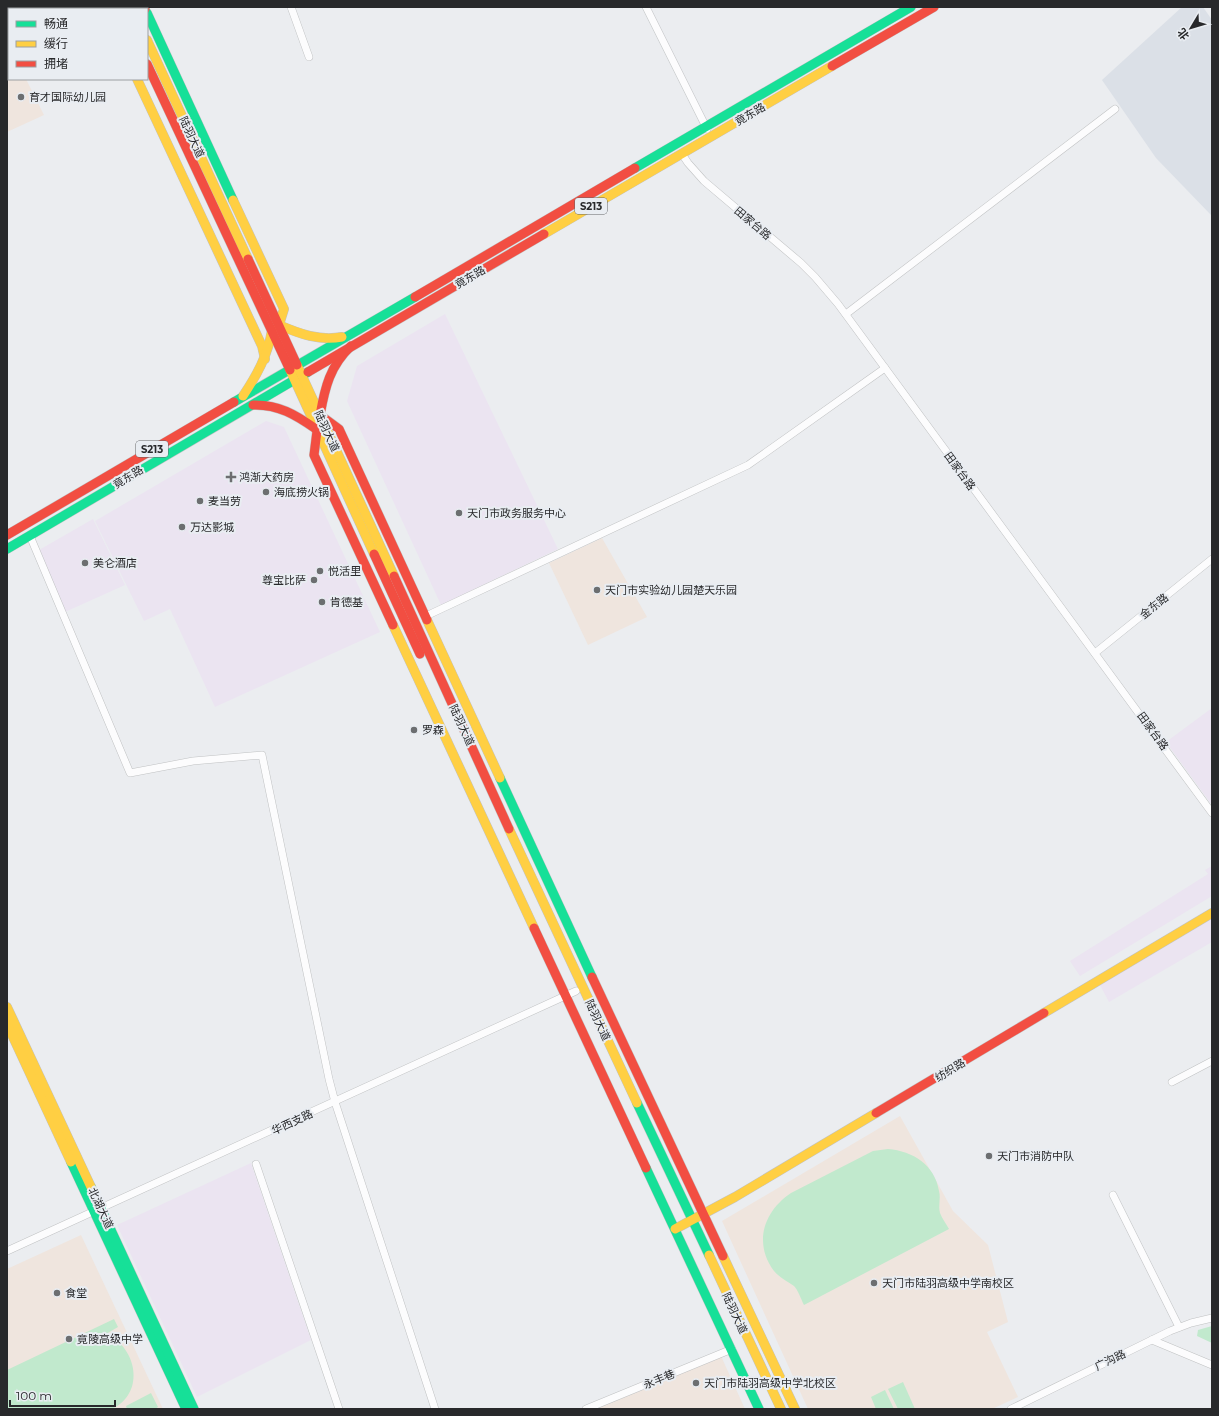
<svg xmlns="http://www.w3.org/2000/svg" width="1219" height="1416" font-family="Montserrat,'Noto Sans SC',sans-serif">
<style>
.commercial{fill:#ebe4f1}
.built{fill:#dbe0e7}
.education{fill:#efe5de}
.green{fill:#c1e9cd}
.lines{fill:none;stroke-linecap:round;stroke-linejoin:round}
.street-casing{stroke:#c0c2c3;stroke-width:8}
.fast-casing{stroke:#c0c2c3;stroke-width:10}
.slow-casing{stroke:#c0c2c3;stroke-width:10}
.jam-casing{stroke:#c0c2c3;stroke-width:10}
.street{stroke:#fcfcfd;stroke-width:7}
.fast{stroke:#16e098;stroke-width:9}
.slow{stroke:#ffcf43;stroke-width:9}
.jam{stroke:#f24e42;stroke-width:9}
.poi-dot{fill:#6c6e70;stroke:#e9edf2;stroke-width:1.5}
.labels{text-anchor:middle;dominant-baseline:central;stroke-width:4;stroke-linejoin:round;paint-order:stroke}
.shield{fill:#e9edf2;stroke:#626467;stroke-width:1}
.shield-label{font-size:10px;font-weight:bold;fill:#28292b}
.poi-label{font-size:11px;fill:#28292b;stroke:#e9edf2;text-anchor:start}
.street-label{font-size:11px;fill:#28292b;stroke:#e9edf2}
</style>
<rect width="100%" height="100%" fill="#ebedf0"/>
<g class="commercial">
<path d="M445,314L558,549L441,605L347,401L357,366Z"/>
<path d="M266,421L284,427L380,632L215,707L170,609L144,621L95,521Z"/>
<path d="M93,519L125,585L65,612L39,550Z"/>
<path d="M1212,708V805L1166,742Z"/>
<path d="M1212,866V896L1080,976L1070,961L1208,874L1205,870Z"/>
<path d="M1212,918V942L1109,1002L1100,985Z"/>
<path d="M251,1163L311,1340L197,1397L117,1225Z"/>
</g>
<path class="built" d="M1182,7H1203L1212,20V216L1156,158L1102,80Z"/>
<g class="education">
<path d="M7,43L9,47V79H26L44,115L7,132Z"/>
<path d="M602,538L647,617L588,645L549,563Z"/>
<path d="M900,1116L953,1211L988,1245L1008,1322L987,1332L1018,1397L992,1409H808L722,1221Z"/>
<path d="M81,1235L163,1409H7V1269Z"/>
<path d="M721,1356L745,1409H596Z"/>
</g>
<g class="green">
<path d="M888,1149C913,1151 935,1165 939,1191C941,1198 938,1206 940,1213C942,1218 946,1224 949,1229L804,1305C801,1299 798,1290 794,1286C787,1281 780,1278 774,1271C753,1243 764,1211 791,1193L873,1151Z"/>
<path d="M114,1319L118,1327L106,1334C137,1347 146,1393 112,1409H7V1370Z"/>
<path d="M1212,1326V1343L1197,1336L1198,1330Z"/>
<path d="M903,1382L915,1409H898L888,1389Z"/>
<path d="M885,1390L894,1409H876L871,1397Z"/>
<path d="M151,1393L158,1407L155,1409H127L126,1406Z"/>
</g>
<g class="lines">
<defs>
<g id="street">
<path d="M291,7L309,57"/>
<path d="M646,7L707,129"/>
<path d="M17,9L21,7"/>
<path d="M7,14L9,13"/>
<path d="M682,154L688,163L704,181L801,263L815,277L838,304L1212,813"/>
<path d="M846,314L1115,109"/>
<path d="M30,536L130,773L193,761L262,755L329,1079L335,1102L435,1409"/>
<path d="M426,616L748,465L885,368"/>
<path d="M1095,653L1212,559"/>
<path d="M1172,1082L1212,1061"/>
<path d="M256,1164L339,1409"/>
<path d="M1113,1195L1179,1327"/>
<path d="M7,1251L576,991"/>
<path d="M1152,1340L1212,1365"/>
<path d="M586,1409L732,1349"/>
<path d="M1011,1409L1170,1331L1191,1323L1212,1318"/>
</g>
<g id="fast">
<path d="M132,7V9"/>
<path d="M147,13L233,200"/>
<path d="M635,168L911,7"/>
<path d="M234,402L415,297"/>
<path d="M7,549L308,372"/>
<path d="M500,778L592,977"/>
<path d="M637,1103L709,1255"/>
<path d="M71,1162L186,1409"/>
<path d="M646,1168L759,1409"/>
<path d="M91,1187L194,1409"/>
</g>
<g id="slow">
<path d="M121,7V9"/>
<path d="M147,40L248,259"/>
<path d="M137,79L262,346L265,359"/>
<path d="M233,200L284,309L279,325C300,334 319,341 342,337"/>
<path d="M544,234L832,66"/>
<path d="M297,365L394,576"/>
<path d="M290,370L374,554"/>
<path d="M243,396C257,375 268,355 272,330"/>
<path d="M427,620L500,778"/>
<path d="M393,625L534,928"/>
<path d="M509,829L637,1103"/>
<path d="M7,1007L91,1187"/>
<path d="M1044,1013L1212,913"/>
<path d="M7,1024L71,1162"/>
<path d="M675,1229L735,1197L876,1113"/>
<path d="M709,1255L781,1409"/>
<path d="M723,1256L795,1409"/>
</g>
<g id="jam">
<path d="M140,7L145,9"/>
<path d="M147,64L290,370"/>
<path d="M832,66L934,7"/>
<path d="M248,259L297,365"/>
<path d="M415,297L635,168"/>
<path d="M351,346C330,366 325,387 320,415L339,429L427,620"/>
<path d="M308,372L544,234"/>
<path d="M253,405C278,404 296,415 316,429"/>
<path d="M317,431L314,455L393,625"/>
<path d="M7,535L234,402"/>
<path d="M374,554L420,654"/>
<path d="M394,576L509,829"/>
<path d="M534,928L646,1168"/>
<path d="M592,977L723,1256"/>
<path d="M876,1113L1044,1013"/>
</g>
</defs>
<use href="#street" class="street-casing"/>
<use href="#fast" class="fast-casing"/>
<use href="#slow" class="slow-casing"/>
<use href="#jam" class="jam-casing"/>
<use href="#street" class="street"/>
<use href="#fast" class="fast"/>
<use href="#slow" class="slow"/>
<use href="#jam" class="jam"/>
</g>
<g class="poi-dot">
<circle cx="21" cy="97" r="4"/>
<path d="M229 471h4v4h4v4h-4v4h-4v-4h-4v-4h4z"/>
<circle cx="266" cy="492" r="4"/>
<circle cx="200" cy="501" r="4"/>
<circle cx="459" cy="513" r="4"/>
<circle cx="182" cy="527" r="4"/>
<circle cx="85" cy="563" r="4"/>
<circle cx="320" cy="571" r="4"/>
<circle cx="314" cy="580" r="4"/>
<circle cx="597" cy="590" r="4"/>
<circle cx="322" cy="602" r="4"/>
<circle cx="414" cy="730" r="4"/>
<circle cx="989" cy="1156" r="4"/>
<circle cx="874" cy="1283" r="4"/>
<circle cx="57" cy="1293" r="4"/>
<circle cx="69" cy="1339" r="4"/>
<circle cx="696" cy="1383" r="4"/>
</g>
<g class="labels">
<g class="shield">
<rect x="575" y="198" width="32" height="16" rx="3"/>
<rect x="136" y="441" width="32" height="16" rx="3"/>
</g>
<g class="shield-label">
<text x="591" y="206">S213</text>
<text x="152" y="449">S213</text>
</g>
<g class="poi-label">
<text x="29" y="97">育才国际幼儿园</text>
<text x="239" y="477">鸿渐大药房</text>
<text x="274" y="492">海底捞火锅</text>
<text x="208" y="501">麦当劳</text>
<text x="467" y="513">天门市政务服务中心</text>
<text x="190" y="527">万达影城</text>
<text x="93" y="563">美仑酒店</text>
<text x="328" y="571">悦活里</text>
<text x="306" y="580" text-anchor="end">尊宝比萨</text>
<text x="605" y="590">天门市实验幼儿园楚天乐园</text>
<text x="330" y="602">肯德基</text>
<text x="422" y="730">罗森</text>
<text x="997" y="1156">天门市消防中队</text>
<text x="882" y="1283">天门市陆羽高级中学南校区</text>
<text x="65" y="1293">食堂</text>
<text x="77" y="1339">竟陵高级中学</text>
<text x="704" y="1383">天门市陆羽高级中学北校区</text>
</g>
<g class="street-label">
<text transform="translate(750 114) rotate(-30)">竟东路</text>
<text transform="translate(192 137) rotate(65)">陆羽大道</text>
<text transform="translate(753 223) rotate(40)">田家台路</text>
<text transform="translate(470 277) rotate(-30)">竟东路</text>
<text transform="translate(327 431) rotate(65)">陆羽大道</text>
<text transform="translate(960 471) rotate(54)">田家台路</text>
<text transform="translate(128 477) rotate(-31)">竟东路</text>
<text transform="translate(1154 606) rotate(-39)">金东路</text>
<text transform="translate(462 725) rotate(65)">陆羽大道</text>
<text transform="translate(1153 731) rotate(54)">田家台路</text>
<text transform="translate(598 1020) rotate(65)">陆羽大道</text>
<text transform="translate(950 1070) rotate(-31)">纺织路</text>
<text transform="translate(292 1122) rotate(-25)">华西支路</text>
<text transform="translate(101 1208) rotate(65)">北湖大道</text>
<text transform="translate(735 1313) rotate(65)">陆羽大道</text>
<text transform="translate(1110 1360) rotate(-26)">广沟路</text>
<text transform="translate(659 1379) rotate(-22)">永丰巷</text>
</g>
</g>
<rect width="1219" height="1416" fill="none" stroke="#28292b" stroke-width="16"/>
<rect x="8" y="8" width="140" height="72" fill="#e9edf2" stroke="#9c9fa2"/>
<rect x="16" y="21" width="20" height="6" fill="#16e098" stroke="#9c9fa2"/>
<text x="44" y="28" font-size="12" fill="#28292b">畅通</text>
<rect x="16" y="41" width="20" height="6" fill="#ffcf43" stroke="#9c9fa2"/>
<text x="44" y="48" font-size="12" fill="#28292b">缓行</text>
<rect x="16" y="61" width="20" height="6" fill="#f24e42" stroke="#9c9fa2"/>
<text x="44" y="68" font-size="12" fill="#28292b">拥堵</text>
<g transform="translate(1191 28) rotate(232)" stroke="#e9edf2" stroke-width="3" paint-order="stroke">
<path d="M0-3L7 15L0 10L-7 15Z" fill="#28292b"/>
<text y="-6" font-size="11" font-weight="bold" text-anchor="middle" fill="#28292b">北</text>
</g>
<path d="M10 1400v6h105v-6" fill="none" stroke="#28292b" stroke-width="2"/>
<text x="16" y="1400" font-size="12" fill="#28292b" stroke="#e9edf2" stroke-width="3" paint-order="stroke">100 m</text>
</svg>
